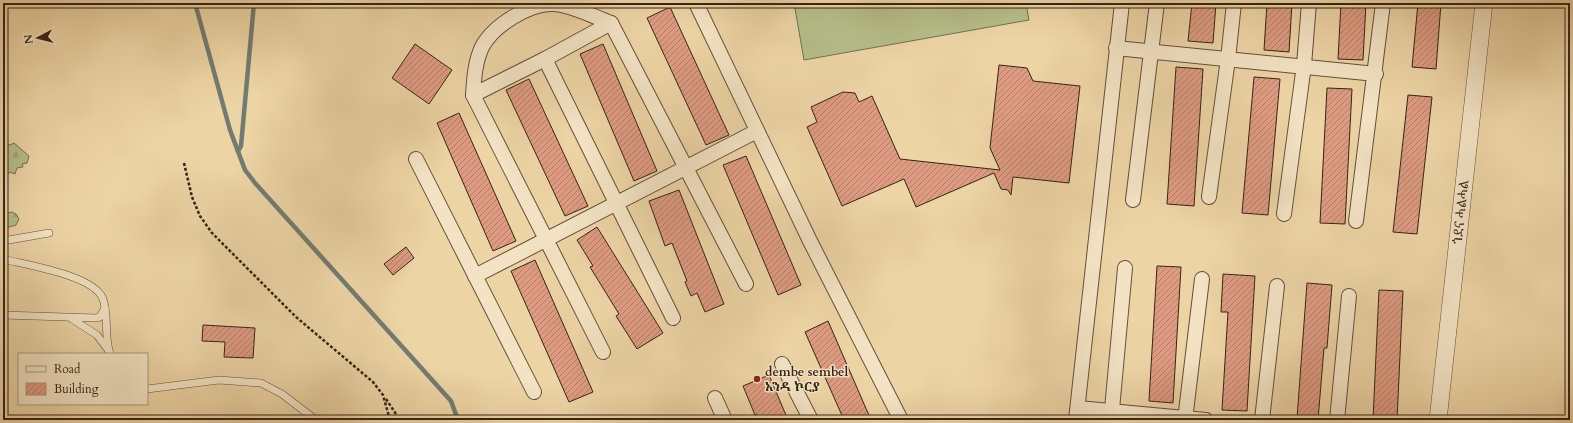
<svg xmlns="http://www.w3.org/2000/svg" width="1573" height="423" font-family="Cardo,'Noto Serif Ethiopic',serif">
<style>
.forest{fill:url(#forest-firs);stroke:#747050}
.pitch{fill:#b5bd89;stroke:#747050}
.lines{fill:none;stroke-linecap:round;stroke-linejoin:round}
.stream{stroke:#727c72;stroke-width:4.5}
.building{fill:url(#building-hatch);stroke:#342418}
.service-casing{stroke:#62503b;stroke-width:8}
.minor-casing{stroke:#62503b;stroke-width:16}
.tertiary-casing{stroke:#62503b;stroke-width:18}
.path{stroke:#342418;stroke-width:2.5;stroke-dasharray:3 2;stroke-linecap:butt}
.service{stroke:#f3e3c4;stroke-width:7}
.minor{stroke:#f3e3c4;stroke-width:14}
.tertiary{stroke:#f3e3c4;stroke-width:17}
.poi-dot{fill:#8f2418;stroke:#f3e3c4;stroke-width:1.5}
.labels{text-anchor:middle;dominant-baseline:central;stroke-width:3;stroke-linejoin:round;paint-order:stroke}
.street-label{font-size:13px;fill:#342418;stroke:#f3e3c4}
.poi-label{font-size:13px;font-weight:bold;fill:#342418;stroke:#f3e3c4;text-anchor:start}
</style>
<defs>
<pattern id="forest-firs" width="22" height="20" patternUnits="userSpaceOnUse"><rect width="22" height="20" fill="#b5bd89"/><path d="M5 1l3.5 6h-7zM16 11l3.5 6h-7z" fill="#9ca276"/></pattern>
<pattern id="building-hatch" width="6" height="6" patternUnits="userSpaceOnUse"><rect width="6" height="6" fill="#de9b81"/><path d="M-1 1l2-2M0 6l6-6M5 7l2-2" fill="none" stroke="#b57e69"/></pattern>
</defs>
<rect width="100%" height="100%" fill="#edd4a5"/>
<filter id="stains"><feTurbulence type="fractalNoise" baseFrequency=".005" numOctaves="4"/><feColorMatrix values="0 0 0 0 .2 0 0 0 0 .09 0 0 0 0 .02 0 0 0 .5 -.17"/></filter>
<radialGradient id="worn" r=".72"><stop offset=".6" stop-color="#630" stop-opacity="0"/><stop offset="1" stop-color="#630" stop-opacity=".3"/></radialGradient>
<g class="forest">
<path d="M4,143L10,145L14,143L29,156L27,163L22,164L23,167L17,168L15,174L10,172L3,180Z"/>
<path d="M12,212L16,214L19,219L16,225L3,229V214Z"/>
</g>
<path class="pitch" d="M794,3H1026L1029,20L804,60Z"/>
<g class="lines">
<g class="stream">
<path d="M195,3L230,130L245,170L255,183L451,401L458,420"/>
<path d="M238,151L241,146L254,3"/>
</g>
</g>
<g class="building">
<path d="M1192,3H1216L1213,43L1188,41Z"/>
<path d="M1267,3H1292L1289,52L1264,50Z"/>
<path d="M1341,3H1366L1363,60L1338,59Z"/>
<path d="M1418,3H1441L1436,69L1412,67Z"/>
<path d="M670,7L729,135L706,145L647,18Z"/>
<path d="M415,44L452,70L429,104L392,78Z"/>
<path d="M603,44L657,171L634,181L580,54Z"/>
<path d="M999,65L1027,68L1033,81L1080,86L1069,183L1013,177L1011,195L1008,190L1001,189L994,173L916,207L904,179L842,206L807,127L817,122L811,107L843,92L855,93L859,102L872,96L900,159L1000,170L990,148Z"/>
<path d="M1176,67L1203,69L1194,206L1167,204Z"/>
<path d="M1254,77L1280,79L1268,215L1242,213Z"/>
<path d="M529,79L588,206L565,216L506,90Z"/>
<path d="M1327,88L1352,89L1345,224L1320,223Z"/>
<path d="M1408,95L1432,97L1417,234L1393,232Z"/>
<path d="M459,113L516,241L493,251L437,123Z"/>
<path d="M746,156L801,285L778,295L723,165Z"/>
<path d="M679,190L724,304L705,312L697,293L691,296L685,282L687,281L672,243L665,246L649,201Z"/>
<path d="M597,227L663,333L637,349L616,316L619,314L590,267L593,266L577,240Z"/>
<path d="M406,247L414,258L393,275L384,264Z"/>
<path d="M535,260L593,392L569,402L511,271Z"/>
<path d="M1157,266L1181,267L1173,403L1149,401Z"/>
<path d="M1223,274L1255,276L1247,411L1222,410L1228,312H1221Z"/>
<path d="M1307,283L1332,285L1327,348H1324L1318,420L1297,418Z"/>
<path d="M1379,290L1403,291L1397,420H1373Z"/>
<path d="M828,321L871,420H844L805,332Z"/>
<path d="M203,325L255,328L253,358L224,357L225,342L202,341Z"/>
<path d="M769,375L788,420H760L757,415H755L743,386Z"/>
</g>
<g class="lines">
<defs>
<g id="service">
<path d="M3,241L49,233"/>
<path d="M3,259C26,265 94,275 103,299C109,317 104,337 110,354"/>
<path d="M3,315L96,318L100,317L105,308"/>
<path d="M72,319L97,335L109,351"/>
<path d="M147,389L219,380L261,383L282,394L316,420"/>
</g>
<g id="minor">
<path d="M696,3L810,241L901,420"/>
<path d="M1116,48L1376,74"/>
<path d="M545,59L673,318"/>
<path d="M473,95L545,59L611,23"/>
<path d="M416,159L534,392"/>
<path d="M1209,197L1228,59L1234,3"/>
<path d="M1133,200L1157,3"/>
<path d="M1284,214L1304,65L1309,3"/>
<path d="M1356,221L1383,3"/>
<path d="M475,276L757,131"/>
<path d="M603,352L473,95C474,79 475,62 482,47C493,26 529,3 553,4C570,4 594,17 611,23L746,284"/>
<path d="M782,364L811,420"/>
<path d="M715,398L725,420"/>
<path d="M1078,408L1206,420"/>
<path d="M1076,420L1122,3"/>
<path d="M1111,420L1125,268"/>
<path d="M1185,420L1202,279"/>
<path d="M1262,420L1277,286"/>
<path d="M1337,420L1349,296"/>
</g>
<path id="tertiary" d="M1438,420L1484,3"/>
</defs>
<use href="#service" class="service-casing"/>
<use href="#minor" class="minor-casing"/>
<use href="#tertiary" class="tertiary-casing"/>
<g class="path">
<path d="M184,163L192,197L200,216L212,233L296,317L373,382L383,395L390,420"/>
<path d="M386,399L400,420"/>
</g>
<use href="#service" class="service"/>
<use href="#minor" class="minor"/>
<use href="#tertiary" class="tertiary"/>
</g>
<circle class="poi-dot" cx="757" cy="379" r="4"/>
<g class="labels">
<g class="street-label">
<text transform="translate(1461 212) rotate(-84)">ጎደና ሓልሓል</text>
</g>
<g class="poi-label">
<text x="765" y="372">dembe sembel<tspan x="765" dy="15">አንዳ ኮርያ</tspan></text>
</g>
</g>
<rect width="1573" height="423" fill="none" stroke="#edd4a5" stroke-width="16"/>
<rect x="4" y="4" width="1565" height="415" fill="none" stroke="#342418" stroke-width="2"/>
<rect x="8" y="8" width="1557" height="407" fill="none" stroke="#342418"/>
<rect x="18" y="353" width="130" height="52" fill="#f3e3c4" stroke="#a7977f"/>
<rect x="26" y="366" width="20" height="6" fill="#f3e3c4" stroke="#a7977f"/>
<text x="54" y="373" font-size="12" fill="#342418">Road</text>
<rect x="26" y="383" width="20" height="12" fill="url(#building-hatch)" stroke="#a7977f"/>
<text x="54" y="393" font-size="12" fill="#342418">Building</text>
<g transform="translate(38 38) rotate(263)" stroke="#f3e3c4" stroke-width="3" paint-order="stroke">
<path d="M0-3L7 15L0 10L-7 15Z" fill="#342418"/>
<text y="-6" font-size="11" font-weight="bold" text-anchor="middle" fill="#342418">N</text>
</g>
<rect width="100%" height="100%" filter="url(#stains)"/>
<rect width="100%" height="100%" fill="url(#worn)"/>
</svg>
